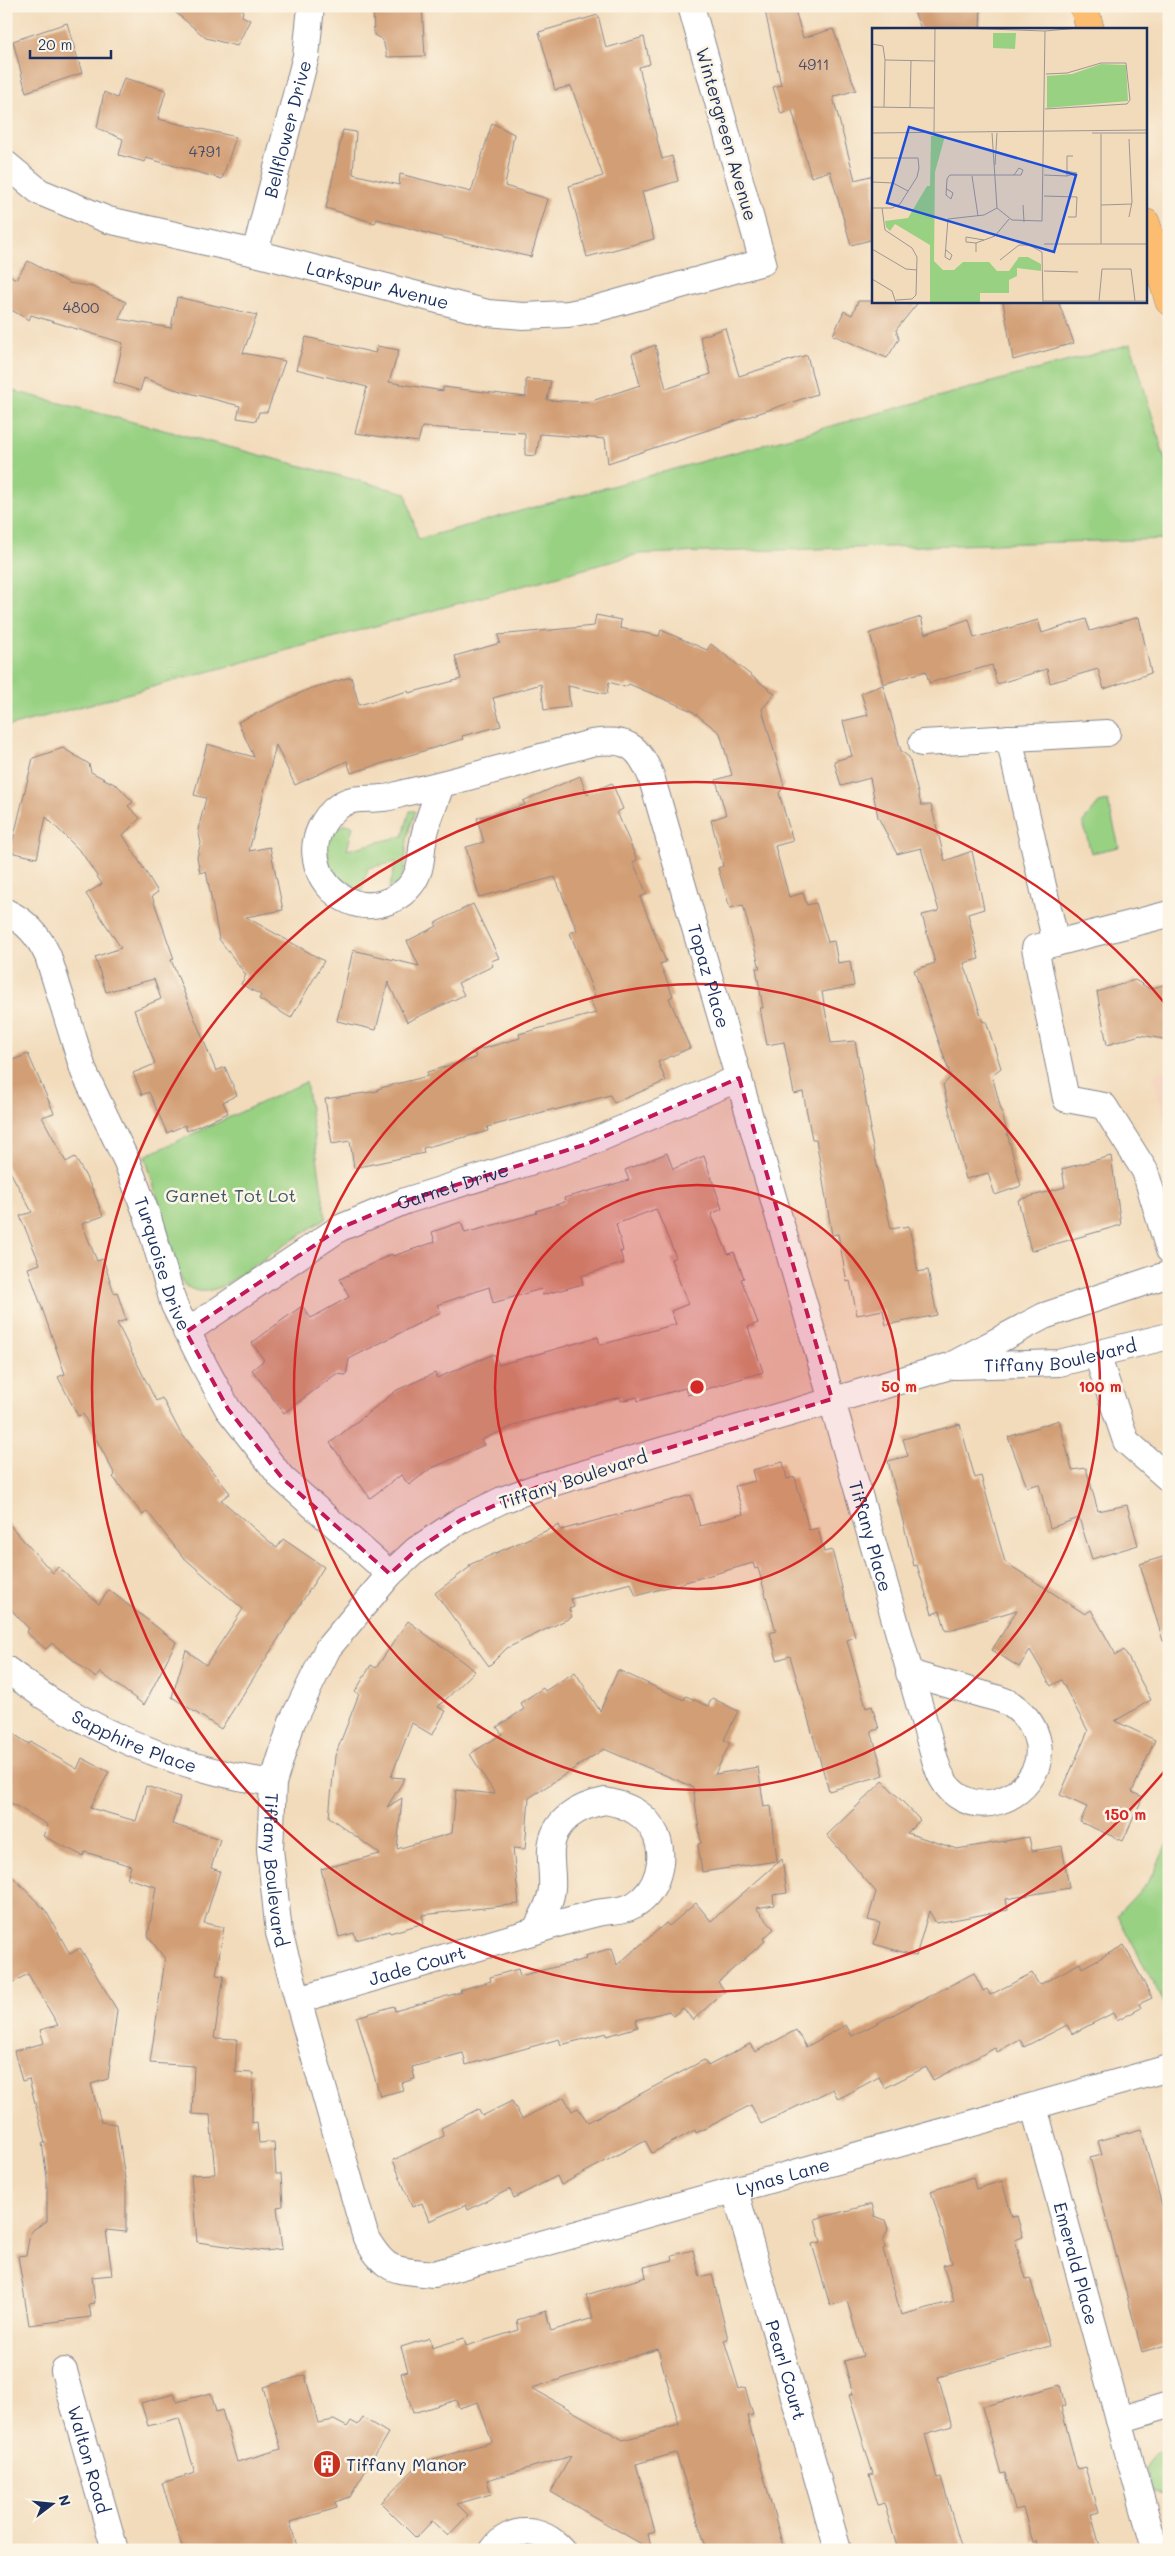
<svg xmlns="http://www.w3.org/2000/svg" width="1175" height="2556" font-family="Mali,sans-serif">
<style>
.built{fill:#f4d4bf}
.green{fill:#99d183;stroke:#5a8070}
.building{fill:#d29e75;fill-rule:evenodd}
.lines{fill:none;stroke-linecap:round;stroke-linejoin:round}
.minor-casing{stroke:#86858c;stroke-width:28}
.major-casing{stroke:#86858c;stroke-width:29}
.minor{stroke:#fff;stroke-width:26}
.major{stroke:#fcbd6f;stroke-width:28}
.marked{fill:#c2185b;fill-opacity:0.2;stroke:#c2185b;stroke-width:4;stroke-dasharray:10 6;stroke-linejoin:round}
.ring{fill:none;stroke:#d62828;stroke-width:2.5}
.labels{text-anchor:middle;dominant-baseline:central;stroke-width:5;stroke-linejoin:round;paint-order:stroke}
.number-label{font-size:15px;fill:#494b64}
.street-label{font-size:18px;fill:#1b2f5e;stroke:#fcf5e5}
.park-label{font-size:18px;fill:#3a5867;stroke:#fcf5e5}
.poi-label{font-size:18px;fill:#1b2f5e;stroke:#fcf5e5;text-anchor:start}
.inset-road{fill:none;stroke:#9c9696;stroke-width:1}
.view{fill:#1d4ed8;fill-opacity:0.15;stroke:#1d4ed8;stroke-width:2.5}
.inset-edge{fill:none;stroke:#1b2f5e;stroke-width:2.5}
.centre{fill:#d62828;stroke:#fcf5e5;stroke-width:2.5}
.ring-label{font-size:15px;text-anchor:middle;font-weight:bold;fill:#d62828;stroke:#fcf5e5;stroke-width:5;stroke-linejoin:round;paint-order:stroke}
</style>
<rect width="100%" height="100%" fill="#fcf5e5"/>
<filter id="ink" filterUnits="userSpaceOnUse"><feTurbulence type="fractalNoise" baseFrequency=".02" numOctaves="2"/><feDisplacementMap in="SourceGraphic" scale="10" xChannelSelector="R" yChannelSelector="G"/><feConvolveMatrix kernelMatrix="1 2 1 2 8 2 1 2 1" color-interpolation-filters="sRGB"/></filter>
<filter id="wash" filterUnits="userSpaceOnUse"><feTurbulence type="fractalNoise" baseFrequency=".0096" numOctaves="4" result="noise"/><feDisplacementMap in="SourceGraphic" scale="20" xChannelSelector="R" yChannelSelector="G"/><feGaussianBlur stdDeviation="1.12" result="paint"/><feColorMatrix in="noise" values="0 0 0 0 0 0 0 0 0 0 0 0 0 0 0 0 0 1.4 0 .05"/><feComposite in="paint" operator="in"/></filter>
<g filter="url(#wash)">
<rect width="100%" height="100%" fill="#f2dbbb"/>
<path class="built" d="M1169,1070V1134L1153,1074Z"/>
<g class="green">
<path d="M1131,344L1169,473V539L639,554L6,727V389L406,493L418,539Z"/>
<path d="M1108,801L1119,847L1091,853L1083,822L1099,803Z"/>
<path d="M410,811H415C415,818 410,824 409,831C404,849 408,863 400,883L389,889L396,862L368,868L360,897L333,878L325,841L332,831L345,824L353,826L347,850L403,836Z"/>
<path d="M306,1082L326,1218L223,1286C206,1293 196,1294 182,1283L145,1156Z"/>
<path d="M1169,1841V2012L1117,1915L1149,1881Z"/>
<path d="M1162,2450L1169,2451V2470L1165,2469L1161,2480L1167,2482L1163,2495L1152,2492L1145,2469L1154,2454Z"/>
</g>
<g id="blocks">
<g class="building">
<path d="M168,6H244L242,16L250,20L237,46L206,38Z"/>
<path d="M373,6H422L425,56L387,57L383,40L374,35Z"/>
<path d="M764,6H794L803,38L833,29L856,90L833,97L855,180L874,175V239L851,245L830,171L811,177L792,110L781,114L773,87L781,85Z"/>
<path d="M912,6H981L980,29H921Z"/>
<path d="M598,15L606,48L644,37L650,64L639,67L662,159L672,156L678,181L642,192L654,239L587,257L569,186L603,176L571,86L555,90L539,32Z"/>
<path d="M67,23L82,73L26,92L13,41Z"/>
<path d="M124,78L166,90L158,119L236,137L222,179L146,158L145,162L119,155L123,139L97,128L104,92L117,98Z"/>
<path d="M492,123L514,134L505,186L548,199L531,257L444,238L377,219L375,223L326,208L343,130L356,132L353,174L399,185L400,174L471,192Z"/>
<path d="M28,261L69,283L93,287L126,302L119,319L171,328L177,297L257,315L243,353L285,361L267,412H259L256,421L237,418L240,406L174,389L144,378L140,391L114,382L123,343L31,315L29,320L6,307V273L16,279Z"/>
<path d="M858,301H919L896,330L899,339L887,358L833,335L844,311L852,315Z"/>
<path d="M1003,301H1058L1074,343L1013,360Z"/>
<path d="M725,328L739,376L807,355L817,394L608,463L605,439L540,434L536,456L525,455V433L422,427L418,442L355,433L367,387L296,369L306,337L375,353L377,346L399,350L389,382L443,391V387L526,397V379L551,381L547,400L589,402L640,385L632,354L655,345L666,389L711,374L700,337Z"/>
<path d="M596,615L621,620L620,628L659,636L661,630L707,650L711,644L775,694L762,709L784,786L779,793L793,841L775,846L789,897L803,893L807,905L816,903L828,942L834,941L838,963L850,961L854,986L822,992L831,1043L855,1041L871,1129H869L891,1229L909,1226L918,1272L928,1270L937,1315L886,1325L883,1310L857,1315L850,1281L847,1282L838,1234L832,1235L816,1139H812L803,1092L794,1094L784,1042L767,1045L760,1008H763L756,968H760L743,905L730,908L718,868L723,866L711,820L726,815L716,780L732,775L720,733L692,711L629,684L625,687L609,682L607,694L568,686L570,707L544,710L541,684L493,698L501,726L462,736L463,739L351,773L347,761L295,785L276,745L249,851L270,847L283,910L246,917L324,961L291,1018L259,999L261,995L241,984L246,975L219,939L206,871L200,873L197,857L201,843L198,830L206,798L194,795L207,744L254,757L238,722L309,689L351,677L359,705L408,691L409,693L461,679L455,656L500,643L498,635L594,626Z"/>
<path d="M921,617L925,634L969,619L974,638L1038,620L1042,633L1086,619L1090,631L1139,617L1151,673L1104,689L1098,669L1050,683L1047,669L997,684L992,665L929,683L926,671L883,684L870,633Z"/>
<path d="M883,685L901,751L909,757L921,805H931L945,861L972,851L984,909L968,914L979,959L964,963L983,1022L986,1021L1001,1068L992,1075L1021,1186L995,1195L988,1173L966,1179L943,1085L951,1077L914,970L935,963L922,915L939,911L921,848L897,854L878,817L870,778L841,786L834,761L852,756L843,721L868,715L861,693Z"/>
<path d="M63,748L89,764L91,772L118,786L133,802L128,806L140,818L123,835L158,892L152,896L174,959L171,960L216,1071L225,1067L237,1095L223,1102L228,1113L187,1131L185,1125L167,1133L149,1092L142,1095L133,1073L155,1064L134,1010L161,999L154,979L106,992L95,957L121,948L86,894L102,884L82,853L46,817L37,858L10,852L33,758Z"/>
<path d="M580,776L587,794L612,783L623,809L617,812L637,860L633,862L647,894L640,897L666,962L660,964L673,996L669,998L690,1048L658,1062L666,1081L614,1103L610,1095L555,1110L554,1109L487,1127L488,1131L423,1148L424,1153L354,1168L350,1141L332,1144L325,1099L378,1091L377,1089L428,1076L427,1072L476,1058L474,1051L520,1038L519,1034L596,1013L589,998L595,996L570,933L577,930L555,877L479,897L466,847L484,842L477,818L525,805L523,801Z"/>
<path d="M473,904L499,958L491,961L493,966L458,983L464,995L407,1022L388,982L376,1030L337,1021L353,950L419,966L407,941L437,926L435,923Z"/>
<path d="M1135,980L1150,989L1169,983V1040L1140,1035L1107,1045L1097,992Z"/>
<path d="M28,1054L54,1113L42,1117L66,1162L75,1157L92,1188L103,1216L82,1224L97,1261L103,1259L114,1293L117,1292L126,1320L117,1323L156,1401L162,1398L180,1432L230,1493L221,1500L277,1548L283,1539L324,1567L221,1729L172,1697L186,1650L206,1665L243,1609L182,1556L147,1511L143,1515L113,1477L115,1475L83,1414L78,1416L58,1377L65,1374L28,1268L40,1264L20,1216L32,1212L6,1164V1063Z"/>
<path d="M667,1153L673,1169L704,1156L722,1209L711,1214L728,1254L734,1252L744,1278L741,1279L758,1323L748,1327L763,1372L687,1395L685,1388L638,1401L637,1397L621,1401L620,1397L523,1422L481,1440L484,1445L430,1469L409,1485L401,1475L370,1498L330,1443L397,1390L435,1373L437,1378L494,1354L499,1365L598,1337L600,1345L676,1324L671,1311L688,1304L671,1259L676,1257L656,1209L616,1224L623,1251L620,1252L624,1263L581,1276L583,1284L542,1295L541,1289L493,1303L489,1287L437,1305L441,1312L349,1359L346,1375L336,1374L284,1413L252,1370L264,1360L252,1343L281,1321L302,1306L311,1318L349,1297L340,1279L392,1254L393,1256L435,1242L432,1232L461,1222L465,1233L537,1213L536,1211L565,1202L564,1198L629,1180L625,1170Z"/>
<path d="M1111,1156L1121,1225L1031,1251L1018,1200L1065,1187L1062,1169Z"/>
<path d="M1059,1420L1072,1470L1086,1468L1098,1511L1127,1505L1138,1545L1092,1559L1079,1518L1050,1528L1039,1484L1027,1487L1008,1437Z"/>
<path d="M960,1424L975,1478L981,1476L1005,1562L1085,1614L1091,1610L1116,1655L1124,1650L1151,1700L1115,1721L1155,1740L1132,1792L1143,1797L1123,1841L1080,1822L1087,1807L1060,1795L1088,1731L1061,1680L1051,1686L1030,1650L1019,1667L992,1650L1017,1610L946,1631L940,1611L932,1614L917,1565L914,1566L888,1461L908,1456L903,1439Z"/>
<path d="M783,1462L787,1479L795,1477L809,1530L818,1528L824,1552L832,1550L855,1637L847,1640L866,1708L872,1706L879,1729L871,1731L884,1775L829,1791L790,1656L777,1660L770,1633L776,1631L758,1568L755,1569L753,1563L636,1596L631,1583L571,1599L574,1607L569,1609L572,1617L507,1648L489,1666L435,1593L470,1567L469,1565L559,1525L561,1530L691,1495L700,1526L743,1514L735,1486L755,1481L752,1470Z"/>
<path d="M6,1521L53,1573L58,1567L99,1604L109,1590L176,1642L144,1705L100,1672L96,1678L52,1643L46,1649L26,1632L29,1629L6,1604Z"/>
<path d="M1169,1555V1640L1163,1641L1140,1564Z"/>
<path d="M408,1621L475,1671L438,1707L446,1711L432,1735L412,1723L391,1777L405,1778L387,1807L402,1798L397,1849L452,1833L456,1790L495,1794L470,1754L502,1734L497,1727L524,1709L520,1703L543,1688L545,1691L575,1672L600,1711L618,1670L684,1700L686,1696L708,1706L712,1698L738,1711L724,1740L730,1743L715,1774L758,1767L764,1807L771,1806L777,1861L702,1872L698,1844L701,1843L693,1787L604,1749L529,1798L525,1849L513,1848L519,1904L422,1915L424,1923L390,1933L389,1931L356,1940L354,1933L339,1937L321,1869L380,1854L329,1817L335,1756L359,1694L355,1692L371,1665L376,1668Z"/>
<path d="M6,1729L29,1744L31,1742L77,1769L82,1758L109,1772L90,1808L136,1821L146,1786L180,1797L172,1824L220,1839L211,1868L220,1871L204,1923L224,1927L216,1975L224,1976L214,2038L237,2039L235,2072L253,2073L252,2123L257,2122L259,2143L274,2142L276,2174H281L283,2206L277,2207L282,2249L265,2251L197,2242L191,2175L215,2174L210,2115L192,2114L194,2066L150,2063L165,1959L148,1936L156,1887L127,1878L131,1866L85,1852L83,1856L43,1836L48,1825L6,1800Z"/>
<path d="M883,1781L920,1820L907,1833L957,1849L1029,1837L1032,1851L1062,1846L1069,1888L1006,1899L1008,1910L936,1923L929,1911L916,1956L874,1944L880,1923L868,1920L876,1892L827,1835Z"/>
<path d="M782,1859L787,1893L773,1895L774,1905L756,1908L774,1929L763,1939L765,1941L718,1982L725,1991L693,2020L683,2008L673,2016L669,2011L636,2020L638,2027L607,2036V2033L561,2045L559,2039L466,2065L463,2053L412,2067L415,2079L401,2083L403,2090L380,2096L357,2017L394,2006L395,2011L461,1992L460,1990L491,1981L490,1977L518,1969L520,1976L586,1959L585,1956L612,1948L617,1965L666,1923L669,1926L696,1903L711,1921Z"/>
<path d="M6,1870L46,1911L70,1954L80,1948L117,2010L108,2079L91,2084L101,2122L117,2124L126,2186V2232L106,2230L112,2275L92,2277L95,2303L89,2304L91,2317L29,2325L18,2256L26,2255L30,2234L34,2229L47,2221V2178L42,2143H45L29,2079L22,2081L14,2051L44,2043L40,2030L58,2025L28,1974L6,1986Z"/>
<path d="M1124,1945L1152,1998L1139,2004L1141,2008L1117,2021L1113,2013L1072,2034L1067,2025L1024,2047L1020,2039L997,2052L995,2048L933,2080L926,2067L885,2088L879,2077L838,2099L833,2089L761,2124L751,2105L696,2133L695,2130L652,2153L645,2140L561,2185L557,2176L514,2198L510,2189L468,2210L466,2205L429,2221L422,2203L412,2207L393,2160L444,2136L441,2128L478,2109L482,2116L512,2101L522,2119L564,2097L572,2111L578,2108L588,2122L704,2060L708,2066L750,2044L755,2052L796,2030L806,2047L846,2025L852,2036L974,1973L983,1991L987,1989L990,1995L1032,1973L1039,1985L1080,1963L1082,1968Z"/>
<path d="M1141,2129L1169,2231V2344L1142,2352L1090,2158L1102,2155L1098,2141Z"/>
<path d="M973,2177L976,2189L1002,2181L1012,2217L1017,2216L1023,2237L1015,2240L1026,2279L1030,2278L1050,2346L938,2377L952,2426L925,2434L937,2478L941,2477L962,2550H898L884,2503L878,2505L869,2475L873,2474L849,2395L853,2394L844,2361L863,2356L847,2301L830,2305L812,2244L821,2242L815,2219L872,2204L875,2216L885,2220L888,2229L883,2241L885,2248L883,2249L901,2315L954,2301L943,2265L952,2263L931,2191Z"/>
<path d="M693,2250L700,2277L712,2274L728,2339L724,2340L739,2389L745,2387L753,2415L747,2416L784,2550H707L676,2453L636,2464L655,2532L648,2534L652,2550L551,2492L571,2456L487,2480L491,2494L457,2504L468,2515L448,2536L432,2521L416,2538L381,2503L420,2463L492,2442L478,2402L459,2408L456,2400L413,2413L401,2373L408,2371L401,2347L430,2338L432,2348L464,2338L466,2346L519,2330L517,2320L546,2311L551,2331L593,2318L586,2295L646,2277L644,2267L673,2260L672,2255ZM658,2349L679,2425L623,2440L532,2388Z"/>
<path d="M305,2375L318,2423L334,2420L347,2427L351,2421L358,2425L363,2418L388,2433L350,2497L335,2502L337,2508L290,2522L298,2550H183L162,2483L195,2473L179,2418L148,2426L141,2403L174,2394L177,2402L211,2393L216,2412L222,2410L237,2462L281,2449L263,2387Z"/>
<path d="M1060,2385L1065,2405L1061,2407L1077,2469L1085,2467L1098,2512L1091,2514L1101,2550H1038L1036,2541L1033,2542L1023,2508L1015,2510L1005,2473L1001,2474L982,2407Z"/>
</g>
</g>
</g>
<g filter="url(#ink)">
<use href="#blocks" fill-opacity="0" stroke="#86858c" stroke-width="1"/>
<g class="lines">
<defs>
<g id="minor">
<path id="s1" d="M6,164L40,192L108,220L255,253L488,313L523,316L568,314L595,309L763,262L691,6"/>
<path id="s2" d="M255,253L306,56L311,6"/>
<path d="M1009,738L1056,943L1035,948L1066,1099L1104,1106L1145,1171L1169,1250"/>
<path d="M922,743L1107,733"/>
<path id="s3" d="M441,785C435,803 426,823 423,842C421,852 422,862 418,872C409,898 374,913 349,901C331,893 319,878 316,859C312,839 323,817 339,806C353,796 366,800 382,798C390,798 397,795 404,793C467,779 529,760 591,743C625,738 638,744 651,776C709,975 767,1174 824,1373C862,1503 898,1633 936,1763C958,1837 1048,1797 1038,1743C1035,1727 1026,1715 1012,1705C1004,1699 991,1697 981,1694C957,1687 933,1680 909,1673"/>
<path id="s4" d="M6,912C27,922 38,935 48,956L84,1072L127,1162L148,1218L174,1305L205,1367L228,1409L282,1478L390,1574"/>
<path d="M1056,943L1169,914"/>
<path id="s5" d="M1169,1274L1044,1316L950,1366L535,1488L502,1500L461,1520L416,1550L390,1574L328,1648L292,1722L273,1783L270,1849L279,1933L366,2238C387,2274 396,2270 434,2274L1169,2068"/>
<path id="s6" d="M186,1332L340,1228L405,1201L587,1144L739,1078"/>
<path d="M1097,1355L1126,1441L1169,1479"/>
<path id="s7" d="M956,1366L1059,1363L1169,1336"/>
<path id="s8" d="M6,1669C23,1681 39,1694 56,1704C123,1745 196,1772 273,1783"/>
<path d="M605,1801C627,1805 646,1813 656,1835C666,1859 658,1891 634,1905C622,1912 610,1910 597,1913C576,1918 556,1924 535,1931C542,1917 551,1903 552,1888C553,1875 550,1862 551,1849C553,1820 579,1806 605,1801Z"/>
<path id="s9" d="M298,2000L535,1931"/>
<path id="s10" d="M1034,2107L1119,2420L1169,2405"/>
<path id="s11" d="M735,2191L838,2550"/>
<path id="s12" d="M64,2371L115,2550"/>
<path d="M1119,2420L1152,2538L1162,2550"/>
<path d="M493,2550C511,2524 543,2528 562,2550"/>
</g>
<g id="major">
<path d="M1084,6L1090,29"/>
<path d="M1146,223L1169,301"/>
</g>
</defs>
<use href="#minor" class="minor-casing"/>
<use href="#major" class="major-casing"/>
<use href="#minor" class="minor"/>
<use href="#major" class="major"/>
</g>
</g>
<path class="marked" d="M739,1078L832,1399L535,1488L461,1520L416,1550L390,1574L282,1478L228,1409L186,1332L340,1228L405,1201L587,1144Z"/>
<circle cx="697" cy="1387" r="202" fill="#d62828" fill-opacity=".12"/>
<g class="ring">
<circle cx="697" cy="1387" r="202"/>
<circle cx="697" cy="1387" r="403"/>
<path d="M1167 1768A605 605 0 1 1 1167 1006"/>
</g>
<defs>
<symbol id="building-disc" viewBox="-11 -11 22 22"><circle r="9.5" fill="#c8321e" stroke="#fcf5e5"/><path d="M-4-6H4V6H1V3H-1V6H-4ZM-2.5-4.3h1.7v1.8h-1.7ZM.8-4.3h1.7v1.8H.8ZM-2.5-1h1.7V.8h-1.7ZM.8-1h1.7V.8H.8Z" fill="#fff"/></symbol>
</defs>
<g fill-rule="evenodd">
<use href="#building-disc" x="311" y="2448" width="32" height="32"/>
</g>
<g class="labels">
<g class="number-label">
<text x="814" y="64">4911</text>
<text x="205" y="151">4791</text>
<text x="81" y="307">4800</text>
</g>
<g class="street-label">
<text stroke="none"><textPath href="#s2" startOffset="128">Bellflower Drive</textPath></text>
<text transform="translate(727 134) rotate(74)">Wintergreen Avenue</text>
<text stroke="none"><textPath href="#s1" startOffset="395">Larkspur Avenue</textPath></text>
<text stroke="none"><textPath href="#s3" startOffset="836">Topaz Place</textPath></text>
<text stroke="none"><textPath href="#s6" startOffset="306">Garnet Drive</textPath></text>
<text stroke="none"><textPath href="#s4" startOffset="391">Turquoise Drive</textPath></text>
<text stroke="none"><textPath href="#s7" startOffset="105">Tiffany Boulevard</textPath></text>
<text transform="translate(573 1479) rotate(-18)">Tiffany Boulevard</text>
<text stroke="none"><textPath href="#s3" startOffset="1419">Tiffany Place</textPath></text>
<text stroke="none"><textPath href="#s8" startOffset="148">Sapphire Place</textPath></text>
<text stroke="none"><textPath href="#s5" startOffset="1171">Tiffany Boulevard</textPath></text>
<text stroke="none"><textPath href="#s9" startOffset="124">Jade Court</textPath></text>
<text stroke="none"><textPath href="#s5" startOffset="1996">Lynas Lane</textPath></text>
<text stroke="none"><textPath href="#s10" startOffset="162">Emerald Place</textPath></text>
<text stroke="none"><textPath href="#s11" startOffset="186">Pearl Court</textPath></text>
<text stroke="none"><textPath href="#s12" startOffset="92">Walton Road</textPath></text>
</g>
<g class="park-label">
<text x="231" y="1195">Garnet Tot Lot</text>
</g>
<g class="poi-label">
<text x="346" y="2464">Tiffany Manor</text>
</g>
</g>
<g transform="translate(872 28)">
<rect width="275" height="275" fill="#f2dbbb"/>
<path d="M121,5H144L143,21L121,20ZM229,36L254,37L256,73L175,80V48L200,46ZM59,108H73L63,144L62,233L71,242H82L91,234H117L125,243H137L147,229H156L169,236V243L145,240V248L137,252V265H108V275H58V217L23,196L18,203L14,199L13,193L36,190L55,158H58Z" fill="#99d183"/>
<path class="inset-road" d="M86,0L173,3L207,0M0,1L42,0M0,16L11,18L13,32L63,33M0,79L62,80M12,79L13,32M38,80L39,32M173,81L255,76L258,72L254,35H229L195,45L174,46M0,105L275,102M62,105L63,0M120,105L125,180L140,192L170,193L173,3M220,105H275M229,106V216M0,130H46L47,140L45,149L28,176L20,180H0M123,137L125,105M194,143L205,145L195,148M172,147L195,148V128H201M100,148L106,188M0,154L21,155L36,163M75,161L81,165L79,171L74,167L75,151L77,148L78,147H149L151,142L147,140L142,147M172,168L205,169L204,189H196M151,177L152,194M229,177L260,176M10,180L13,202L40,220L45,229L44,267L40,271L24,272M257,189L260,174L257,111M104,215L94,214V209L112,212M172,216H275M0,221L34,241L45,242M74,222L80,227L78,232L73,229L76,191L112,187L125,180M104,224V215L123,208L137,191M128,232L147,217H157L170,224L171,275M172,243L206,244M0,251L20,263L24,275M171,273H275M227,273L230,241H259L263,273"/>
<path class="view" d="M37,99L204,147L182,224L15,175Z"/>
<rect width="275" height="275" class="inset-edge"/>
</g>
<circle cx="697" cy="1387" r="8" class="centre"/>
<g class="ring-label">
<text x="899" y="1392">50 m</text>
<text x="1100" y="1392">100 m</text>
<text x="1125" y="1820">150 m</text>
</g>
<rect width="1175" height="2556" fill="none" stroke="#fcf5e5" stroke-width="25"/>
<g transform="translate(52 2504) rotate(74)" stroke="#fcf5e5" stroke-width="4" paint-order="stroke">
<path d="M0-4L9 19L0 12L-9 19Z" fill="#1b2f5e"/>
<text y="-8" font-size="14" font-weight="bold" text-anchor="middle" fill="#1b2f5e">N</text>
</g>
<path d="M30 50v8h81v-8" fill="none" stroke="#1b2f5e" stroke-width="2.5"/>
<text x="38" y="50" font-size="15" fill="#1b2f5e" stroke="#fcf5e5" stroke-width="4" paint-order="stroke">20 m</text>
</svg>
